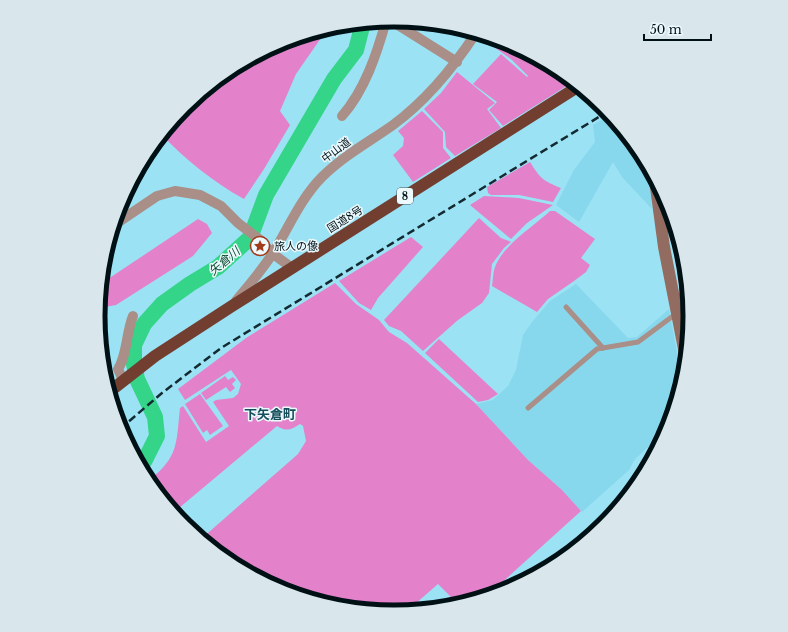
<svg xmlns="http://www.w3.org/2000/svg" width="788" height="632" font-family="'Libre Baskerville','Noto Sans JP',serif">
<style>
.built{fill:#87d7ed}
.green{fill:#e382cb}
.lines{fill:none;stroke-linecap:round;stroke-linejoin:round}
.river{stroke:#35d589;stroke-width:16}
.lane{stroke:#a98f87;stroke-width:5}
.street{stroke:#a98f87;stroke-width:10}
.secondary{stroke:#926c61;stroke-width:12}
.highway{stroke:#713e30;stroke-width:12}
.rail{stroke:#132a31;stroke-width:2.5;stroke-dasharray:8 4;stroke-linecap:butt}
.labels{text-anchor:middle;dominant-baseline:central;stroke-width:3;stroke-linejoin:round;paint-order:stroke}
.shield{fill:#ecf9fd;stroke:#47575b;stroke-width:1}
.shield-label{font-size:10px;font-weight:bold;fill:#001116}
.street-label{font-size:11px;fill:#001116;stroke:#ecf9fd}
.poi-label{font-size:11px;fill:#001116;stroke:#ecf9fd;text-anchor:start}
.water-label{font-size:12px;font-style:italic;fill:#0a4a2c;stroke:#ecf9fd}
.quarter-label{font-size:13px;font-weight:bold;fill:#164d5a;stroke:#ecf9fd}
.rim{fill:none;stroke:#001116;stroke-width:5}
</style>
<rect width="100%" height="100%" fill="#9ce2f5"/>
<g class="built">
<path d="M610,115L640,152L648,166L652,209L622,177L613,162L579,222L556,205L574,170L595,142L593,125Z"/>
<path d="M576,284L628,338L637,337L669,309L682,380L668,429L635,459L629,470L582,512L562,490L528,460L476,404L493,400L508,386L516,370L523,335L532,322L550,301Z"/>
</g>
<g class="green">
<path d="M328,28L296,74L280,111L290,125L264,169L244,199C213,182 186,160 162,135L185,107L230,70L281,42Z"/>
<path d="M485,36C516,45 547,61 573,82L503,126L489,110L497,102L473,84L501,54L527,77L528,76L512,60L483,39Z"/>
<path d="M457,72L495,103L487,109L501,128L455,156L446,147L445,132L424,109L441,93Z"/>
<path d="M422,111L443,132V148L451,158L413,182L393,155L403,146L404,138L398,131Z"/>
<path d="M530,162C540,178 543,181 561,188L553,202L519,195H491L488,193L487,187Z"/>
<path d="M484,196L519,198L553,205L527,223L511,239L470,205Z"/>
<path d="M550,211H555L595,239L581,258L590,265L586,272L574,281L548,299L537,312L492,286C493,280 493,272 495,267C503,245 534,226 550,211Z"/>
<path d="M479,218L501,238L511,242L504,248L492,264L489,293L482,303L458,320L423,351L401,331L389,326L384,320Z"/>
<path d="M198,219L207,224L212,233L193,256L116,305L99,308L102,280L105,281Z"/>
<path d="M411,237L423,247L378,298L371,310L359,303L339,281Z"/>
<path d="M335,283L356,304L379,320L389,332L407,343L476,404L528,460L562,490L581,511L488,595L452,606L442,607L452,598L438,584L407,611L394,612L336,606L281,589L229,562L201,539L298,454L306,441L303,426L300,424C291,430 287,432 277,426L179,508L177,516L148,481C179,457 176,444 180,408L183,406L206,442L229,426L213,402L216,400L233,398L238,394L241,384L231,370L185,400L178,389L246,338Z"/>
<path d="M439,339L498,394L488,400L478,402L425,353Z"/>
<path d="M225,376L228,380L233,377L236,380L232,384L235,388L230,392L226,387L206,400L201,393Z"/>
<path d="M200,394L223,426L210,435L207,430L203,433L185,404Z"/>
</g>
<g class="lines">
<path class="river" d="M139,465L145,460L157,436L155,417L137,379L134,364V345L144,324L162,304L190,284L218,267L250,238L266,195L334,79L356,50L363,23"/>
<g class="lane">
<path d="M662,226L675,227"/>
<path d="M674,297L688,294"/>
<path d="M566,307L603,348"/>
<path d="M677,310L689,308"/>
<path d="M528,408L597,349L638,342L677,313"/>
</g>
<g class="street">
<path d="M390,20L457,62"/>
<path d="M342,116C365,90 377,53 386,21"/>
<path d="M114,225L157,196L175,191L200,195L221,206L238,223L259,239L272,253L292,268"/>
<path d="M236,301C249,285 262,270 273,253C289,227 301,198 322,177C343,156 369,142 393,125C427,100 453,68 476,33"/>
<path d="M123,380L118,369C127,356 126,333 133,316"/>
</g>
<path class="secondary" d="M655,180L664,247L686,359"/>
<path class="highway" d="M109,392L155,356L232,306L579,86"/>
<g class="rail">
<path d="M120,429L162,393L221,348L607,112"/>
<path d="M542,571L627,497"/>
</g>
</g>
<defs>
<symbol id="sight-ring" viewBox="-11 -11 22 22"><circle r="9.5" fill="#ecf9fd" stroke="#a33b1b" stroke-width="1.5"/><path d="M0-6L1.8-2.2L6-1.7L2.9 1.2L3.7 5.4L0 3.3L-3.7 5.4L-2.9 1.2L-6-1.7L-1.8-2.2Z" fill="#a33b1b"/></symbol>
</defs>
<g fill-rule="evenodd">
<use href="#sight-ring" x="249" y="235" width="22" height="22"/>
</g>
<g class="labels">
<rect class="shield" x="397" y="188" width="16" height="16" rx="3"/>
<g class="shield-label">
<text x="405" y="196">8</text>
</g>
<g class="street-label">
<text transform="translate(336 150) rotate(-37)">中山道</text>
<text transform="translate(345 219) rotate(-32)">国道8号</text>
</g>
<g class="poi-label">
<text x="274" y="246">旅人の像</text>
</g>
<g class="water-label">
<text transform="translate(224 261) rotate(-40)">矢倉川</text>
</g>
<g class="quarter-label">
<text x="270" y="414">下矢倉町</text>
</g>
</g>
<path d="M0 0H788V632H0ZM105 316a289 289 0 1 1 578 0a289 289 0 1 1-578 0Z" fill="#d9e6eb" fill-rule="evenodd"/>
<path class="rim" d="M105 316a289 289 0 1 1 578 0a289 289 0 1 1-578 0Z"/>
<path d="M644 34v6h67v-6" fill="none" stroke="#001116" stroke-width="2"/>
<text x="650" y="34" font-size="12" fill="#001116" stroke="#ecf9fd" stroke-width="3" paint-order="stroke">50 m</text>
</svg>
